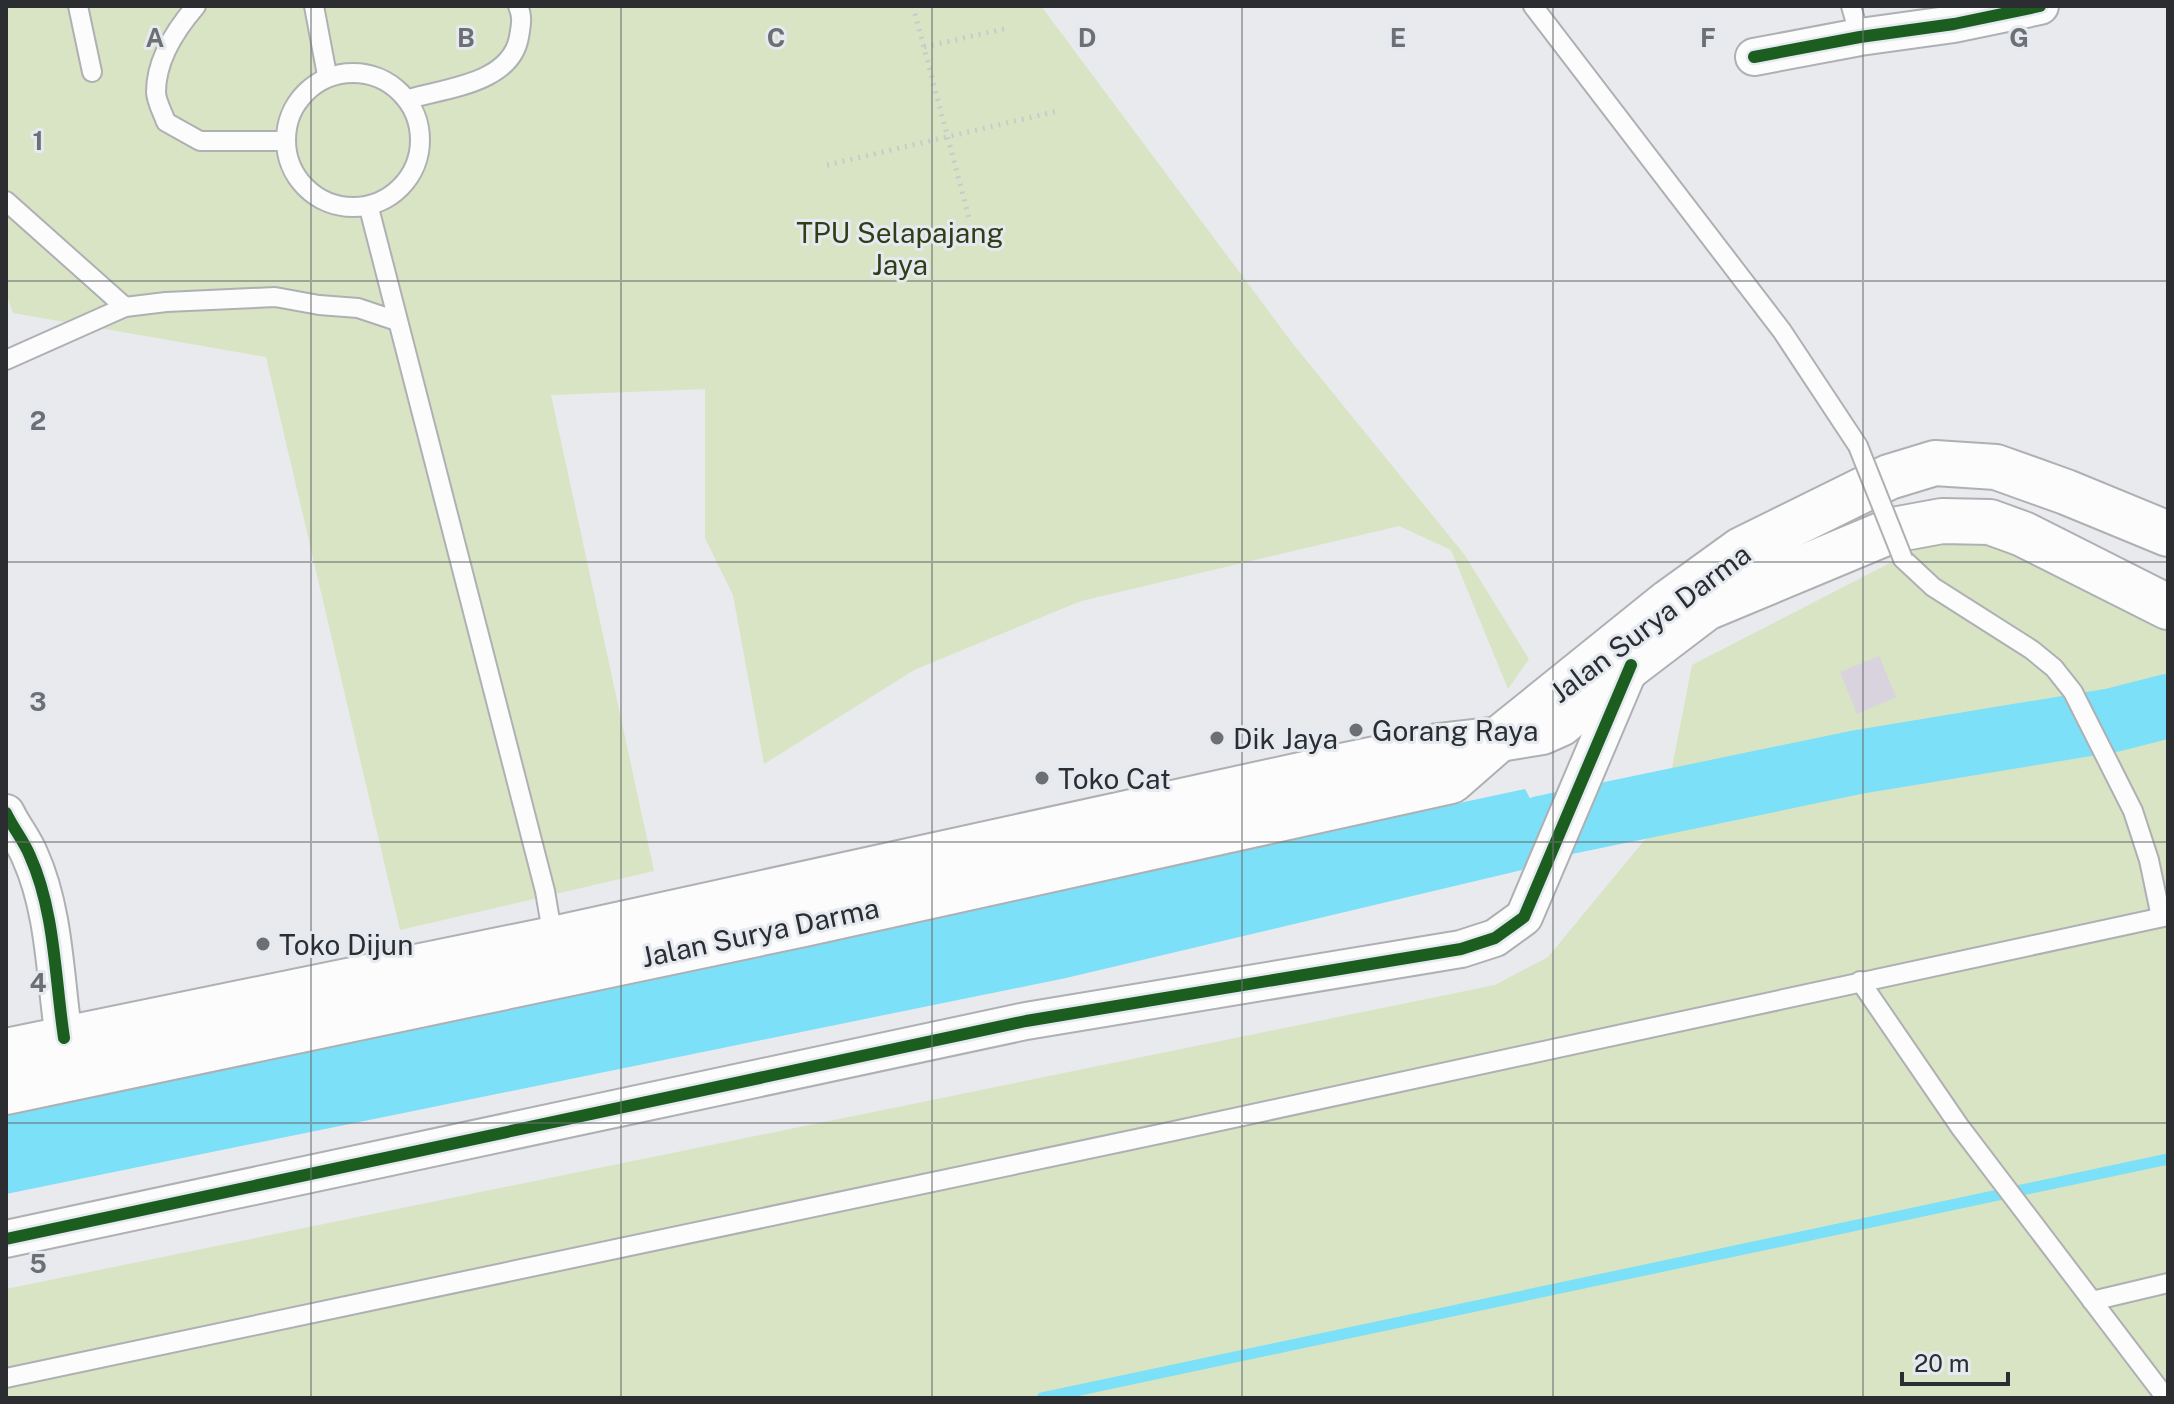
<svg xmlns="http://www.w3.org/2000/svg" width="2174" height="1404" font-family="'Public Sans',sans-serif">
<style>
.green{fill:#d8e4c3}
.water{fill:#7be0f8}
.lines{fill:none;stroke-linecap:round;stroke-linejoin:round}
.stream{stroke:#7be0f8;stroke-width:11}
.river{stroke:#7be0f8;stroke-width:64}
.building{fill:#d8d3de}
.service-casing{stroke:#afb0b3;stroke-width:22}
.minor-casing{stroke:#afb0b3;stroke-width:40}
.secondary-casing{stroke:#afb0b3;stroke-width:48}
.primary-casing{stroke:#afb0b3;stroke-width:48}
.path{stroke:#c9cacc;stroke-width:5;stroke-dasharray:2 6;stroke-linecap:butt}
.service{stroke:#fcfcfc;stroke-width:18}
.minor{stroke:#fcfcfc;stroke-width:36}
.secondary{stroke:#fcfcfc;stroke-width:44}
.primary{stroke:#fcfcfc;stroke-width:44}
.service-bridge-casing{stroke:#afb0b3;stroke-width:22;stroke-linecap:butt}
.service-bridge{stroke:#fcfcfc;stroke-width:18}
.cycleway-casing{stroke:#e5e9f0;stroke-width:17}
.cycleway{stroke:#1b5e20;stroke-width:12}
.grid{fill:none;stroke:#6d6f72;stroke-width:2;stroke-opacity:0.55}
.poi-dot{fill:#6d6f72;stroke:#e5e9f0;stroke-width:3}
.labels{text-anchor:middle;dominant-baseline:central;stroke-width:6;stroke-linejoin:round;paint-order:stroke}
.park-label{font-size:28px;fill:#313d15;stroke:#e5e9f0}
.street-label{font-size:28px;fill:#2b2d30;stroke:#e5e9f0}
.poi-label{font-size:28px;fill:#2b2d30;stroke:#e5e9f0;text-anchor:start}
.grid-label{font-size:26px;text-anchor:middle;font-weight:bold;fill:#6d6f72;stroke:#e5e9f0;stroke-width:6;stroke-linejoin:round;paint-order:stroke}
</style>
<rect width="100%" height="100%" fill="#e8eaed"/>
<g class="green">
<path d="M6,6H1041L1293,344L1464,554L1529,659L1508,689L1451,550L1399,526L1081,601L914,670L764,764L733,595L705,538V389L551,395L654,871L400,930L266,357L13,313L6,293Z"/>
<path d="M1978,528L2168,628V1398H6V1289L1495,985L1548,957L1662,819L1692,665L1923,546Z"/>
</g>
<path class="water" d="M1525,789L1545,827L1522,870L1066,978L6,1194V1113Z"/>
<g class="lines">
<path class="stream" d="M1042,1398L2168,1159"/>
<path class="river" d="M1501,840L1545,827L1858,762L2113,720L2168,706"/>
</g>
<path class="building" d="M1879,656L1896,697L1857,714L1840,672Z"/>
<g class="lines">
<defs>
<g id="service">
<path d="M78,6L92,72"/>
<path d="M196,6C177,28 156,60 156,92C156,101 163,113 166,122L200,141H284"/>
<path d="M314,6L327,75"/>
<path d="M1533,6L1782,331L1858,446"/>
<path d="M1851,6L1860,37"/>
<circle cx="353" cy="140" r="67"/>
<path d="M409,99C447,88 511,83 519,37C521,25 523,17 518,6"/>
<path d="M6,201L125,307L166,302L275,297L319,305L358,308L397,321"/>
<path d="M369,208L545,891L553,938"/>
<path d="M6,360L125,307"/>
<path d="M1903,559L1933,587L2032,650L2054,668L2073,692L2133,811L2149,860L2161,917"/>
<path d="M1860,981L1960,1127L2166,1398"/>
<path d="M2092,1301L2168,1283"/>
<path d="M6,1378L1169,1132L2168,916"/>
</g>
<g id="minor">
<path d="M1754,57L1860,37L1954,24L2040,6"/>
<path d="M6,813C13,828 24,841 30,856C55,911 55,979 64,1038"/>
<path d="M6,1239L1026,1021L1461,949L1495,938L1524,917L1631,665"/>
</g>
<path id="secondary" d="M1499,739L1542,732L1560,724L1631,665L1706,608L1893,530L1942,521L1990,522L2023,534L2168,607"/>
<g id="primary">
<path d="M6,1051L553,939L1337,767L1438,746L1499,739"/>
<path d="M6,1092L804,924L1451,781L1499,739L1669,602L1741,550L1889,477L1935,463L1996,467L2066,492L2168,534"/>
</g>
</defs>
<use href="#service" class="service-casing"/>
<use href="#minor" class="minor-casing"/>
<use href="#secondary" class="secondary-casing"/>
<use href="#primary" class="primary-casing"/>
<g class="path">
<path d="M913,6L969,218"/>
<path d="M924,47L1008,28"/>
<path d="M827,165L1058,111"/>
</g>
<use href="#service" class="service"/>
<use href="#minor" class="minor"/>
<use href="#secondary" class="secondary"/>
<use href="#primary" class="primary"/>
<defs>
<path id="service-bridge" d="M1858,446L1903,559"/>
</defs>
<use href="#service-bridge" class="service-bridge-casing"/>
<use href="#service-bridge" class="service-bridge"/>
<defs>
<g id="cycleway">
<path d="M1754,57L1860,37L1954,24L2040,6"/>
<path d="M6,813C13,828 24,841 30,856C55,911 55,979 64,1038"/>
<path d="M6,1239L1026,1021L1461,949L1495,938L1524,917L1631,665"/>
</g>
</defs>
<use href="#cycleway" class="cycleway-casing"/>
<use href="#cycleway" class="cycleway"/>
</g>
<path class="grid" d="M311,6V1398M621,6V1398M932,6V1398M1242,6V1398M1553,6V1398M1863,6V1398M6,281H2168M6,562H2168M6,842H2168M6,1123H2168"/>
<g class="poi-dot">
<circle cx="1356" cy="730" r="8"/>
<circle cx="1217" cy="738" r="8"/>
<circle cx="1042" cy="778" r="8"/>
<circle cx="263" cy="944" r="8"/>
</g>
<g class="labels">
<g class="park-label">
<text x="900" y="232">TPU Selapajang<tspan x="900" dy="32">Jaya</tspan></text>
</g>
<g class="street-label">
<text transform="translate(1650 623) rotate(-37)">Jalan Surya Darma</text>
<text transform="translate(760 932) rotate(-12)">Jalan Surya Darma</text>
</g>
<g class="poi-label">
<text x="1372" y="730">Gorang Raya</text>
<text x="1233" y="738">Dik Jaya</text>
<text x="1058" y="778">Toko Cat</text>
<text x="279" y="944">Toko Dijun</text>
</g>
</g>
<g class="grid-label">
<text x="155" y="47">A</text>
<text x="466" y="47">B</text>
<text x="776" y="47">C</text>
<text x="1087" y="47">D</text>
<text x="1398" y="47">E</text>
<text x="1708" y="47">F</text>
<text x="2019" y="47">G</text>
<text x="38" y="150">1</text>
<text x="38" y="430">2</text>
<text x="38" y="711">3</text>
<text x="38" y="992">4</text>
<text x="38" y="1273">5</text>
</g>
<rect width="2174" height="1404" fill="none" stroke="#2b2d30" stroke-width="16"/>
<path d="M1902 1372v12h106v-12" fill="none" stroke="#2b2d30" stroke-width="4"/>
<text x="1914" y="1372" font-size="24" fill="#2b2d30" stroke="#e5e9f0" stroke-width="6" paint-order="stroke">20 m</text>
</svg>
